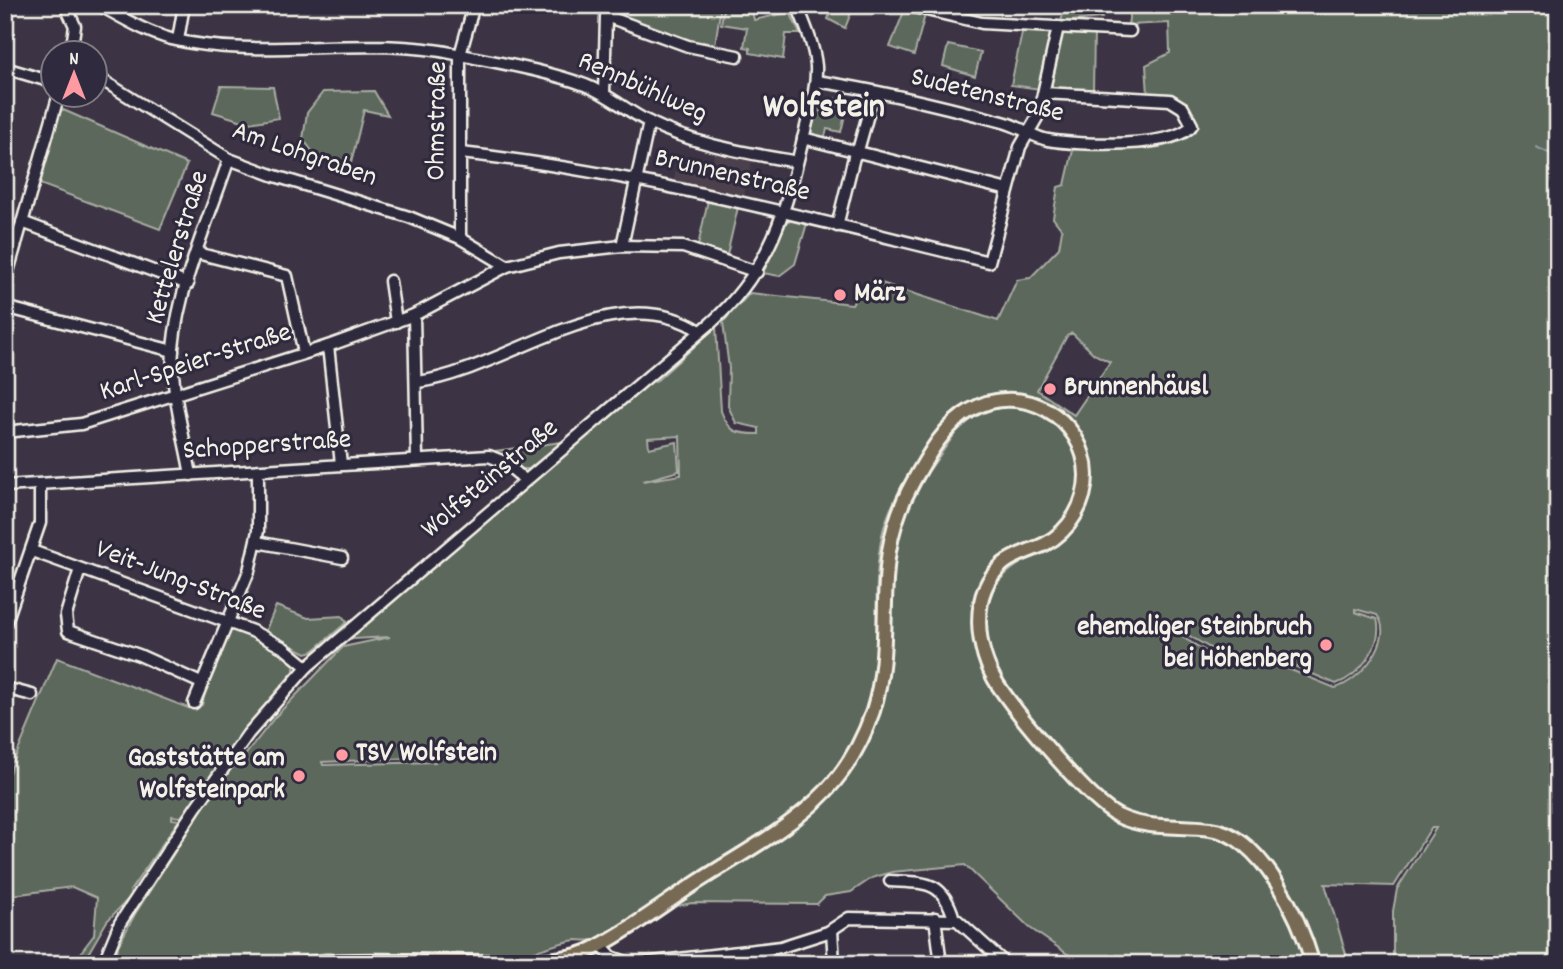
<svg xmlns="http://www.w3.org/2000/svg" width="1563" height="969" font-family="Dekko,sans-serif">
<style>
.built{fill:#4c3f4c}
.green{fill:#5b675c;stroke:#a8aca2;stroke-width:2;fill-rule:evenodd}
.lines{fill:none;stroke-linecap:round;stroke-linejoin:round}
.stream{stroke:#929aa6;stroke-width:2}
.minor-casing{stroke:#f4f1e8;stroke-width:15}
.major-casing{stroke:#f4f1e8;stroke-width:18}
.minor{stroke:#2f2a3d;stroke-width:10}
.major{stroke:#776a54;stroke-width:12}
.poi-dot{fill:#ff9aa2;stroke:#2f2a3d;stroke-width:2.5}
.labels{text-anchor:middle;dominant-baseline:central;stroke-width:6;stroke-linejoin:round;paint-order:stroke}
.street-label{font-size:28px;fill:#f4f1e8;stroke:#2f2a3d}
.poi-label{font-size:28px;font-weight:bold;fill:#f4f1e8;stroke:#2f2a3d;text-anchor:start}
.district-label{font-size:35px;font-weight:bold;fill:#f4f1e8;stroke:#2f2a3d}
</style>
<rect width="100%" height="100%" fill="#3c3444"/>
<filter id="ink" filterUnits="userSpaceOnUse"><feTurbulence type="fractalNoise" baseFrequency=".0143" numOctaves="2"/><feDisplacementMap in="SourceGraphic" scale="14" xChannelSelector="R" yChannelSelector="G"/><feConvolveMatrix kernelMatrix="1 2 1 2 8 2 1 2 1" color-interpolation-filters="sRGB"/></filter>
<g filter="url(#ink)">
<path class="built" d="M715,149L753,156L743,200L672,187L677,166L711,172Z"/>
<g class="green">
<path d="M611,5H721L715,45L703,42L702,46L612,14Z"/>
<path d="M724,5H751L754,20L790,12L800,34H786L783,59L750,53V48L744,47L747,28L721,24Z"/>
<path d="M833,5H854L845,28L828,19Z"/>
<path d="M1065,5H1095L1102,18L1061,22Z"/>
<path d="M1131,5H1558V244L1551,249L1558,255V964H1393V911L1397,889L1436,828H1431L1394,886L1325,884L1349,964H1318C1300,926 1278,859 1243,835C1212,813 1172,828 1138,818C1122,813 1107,804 1095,793C1083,782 1073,767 1062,755C1039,728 1011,702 995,670C989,657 985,644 985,630C979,537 1100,569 1091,470C1085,395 988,367 942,426C918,457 891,496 882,535C871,589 882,646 870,701C864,729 846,760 827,781C801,809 766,830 734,851C704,872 674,892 644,911C629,921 610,936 593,940C591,941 579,940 576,940C557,942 540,952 520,954L326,953L259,964H116L118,946L135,914L237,755H241L234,765L236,767L275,717L343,647L390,637L353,639L342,643L650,380L655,382L716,327L721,411C729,433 737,434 759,434V428L736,423L728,406L729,368L723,322L750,293L852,304L872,280L998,321L1017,280L1030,278L1059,248L1062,230L1053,218L1058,187L1065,185L1074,146C1113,147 1164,158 1196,131C1197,103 1172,95 1148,94L1146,65L1170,53L1169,23L1128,25ZM1072,333L1094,354L1110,362L1074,415L1037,390L1067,336ZM680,436L681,475L643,481L679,471L677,442L649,448L648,438ZM1355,609L1377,615C1396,639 1359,682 1335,688L1266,660L1211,654L1168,629L1161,636L1156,633L1157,626L1172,621L1171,625L1212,649L1280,660L1336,684C1359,676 1384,645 1377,619L1355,612ZM434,757L435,762L323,765L322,762Z"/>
<path d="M905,9L925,15L914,55L890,47Z"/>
<path d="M1023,28L1051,32L1040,89L1011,85Z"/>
<path d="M1094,31L1093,91L1053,89L1050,78L1063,32Z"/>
<path d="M948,45L981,52L975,76L943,66Z"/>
<path d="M221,86L273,87L279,118L249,123L213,112Z"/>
<path d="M819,89L818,111L832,113L836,99L839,102L837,113L845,115L841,132L827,129L824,140L808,134Z"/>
<path d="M374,91L388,115L364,110L351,163L316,156L303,139L307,113L323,92Z"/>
<path d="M61,109L187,164L160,229L37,183Z"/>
<path d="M708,200L738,207L727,255L698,246Z"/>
<path d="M789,217L808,220L795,264L779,276L763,273Z"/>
<path d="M1002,405C1058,407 1104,459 1071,513C1055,539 1018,553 992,568L979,590L978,652L1109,817C1146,823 1189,824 1225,837C1262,850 1296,928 1308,964H1082L1030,928L965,865L892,872L872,878L851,892L825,896L817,904L692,903L673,907L671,904L790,827L867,742L892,560L903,518L928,472L957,431L984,409Z"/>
<path d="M562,442L529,469H521L495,451Z"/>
<path d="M276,606L308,618L342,616L347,622L313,651L306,653L265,632Z"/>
<path d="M231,628L274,646L294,661V671L257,714L181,817L172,816V819L179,820L130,891L133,894L107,921L82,964H72L94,935L97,898L72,887L5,896V782L57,658L191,709L202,705L209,677Z"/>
</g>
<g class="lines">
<path class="stream" d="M1536,147L1553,155"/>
<defs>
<g id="minor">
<path d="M65,5L75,26L71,52"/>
<path d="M99,5C123,18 145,32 171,39C264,61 363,34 456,54C499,63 544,70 585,85C608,94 627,111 649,122C694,145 748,153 797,162"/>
<path d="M905,5L982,23L1130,31"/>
<path d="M178,40L184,5"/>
<path d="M5,68L52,82"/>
<path d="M94,75L229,159L275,176L409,217L460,238L507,266"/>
<path d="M816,81C878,90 943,106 1003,122C1019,126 1035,138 1048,140C1076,145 1176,149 1192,125L1183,108L1170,100L1044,93"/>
<path d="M604,94L606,16L688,46L737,56"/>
<path d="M803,138L1008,190"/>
<path d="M461,153C641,173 814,220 989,262L1020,147L1038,116L1058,27"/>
<path d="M857,154L874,93"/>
<path d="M22,222L188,284"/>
<path d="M837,226L855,153"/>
<path d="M460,238V55L474,5"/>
<path d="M622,246L649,122"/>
<path d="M197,253L287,276L304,353"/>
<path d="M390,281L396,322"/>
<path d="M5,282L59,94"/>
<path d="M5,307L173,351"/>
<path d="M414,315L417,459"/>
<path d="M328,346L341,464"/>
<path d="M418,382C507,370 613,275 700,331"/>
<path d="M5,432L81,424L328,346L414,315L507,266L559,253L622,246L683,247L757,272"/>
<path d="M191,475C184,435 170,389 173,348C179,284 209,219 229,159"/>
<path d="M5,486L489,456L504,462L525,480"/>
<path d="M257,542L342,558"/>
<path d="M32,551L252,631L284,648L307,667"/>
<path d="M80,569L66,615L68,631L139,655L201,683"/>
<path d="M5,625L40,523V485"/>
<path d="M5,688L32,695"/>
<path d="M194,703L249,571L258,531V471"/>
<path d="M890,881C926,883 943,880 954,919"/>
<path d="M935,918L941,964"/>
<path d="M832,930L834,964"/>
<path d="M600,944L612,957L632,964"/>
<path d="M103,964L120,923L196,807L248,734L307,667L711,323C771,269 786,210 804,135C809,113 817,89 816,66C814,45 805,25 797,5"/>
<path d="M636,964L781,947L828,932L849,918L957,920L1006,964"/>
</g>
<path id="major" d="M304,964C357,959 410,961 463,962C488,962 514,965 538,961C555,959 578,957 593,949C629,931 662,905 696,883C739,855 790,829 826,791C847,769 863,740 873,711C898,630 867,564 913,482C927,457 945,424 971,410C1021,381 1085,417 1086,475C1086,503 1070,531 1045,544C1031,551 1015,554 1003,564C968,594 976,651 998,685C1018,715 1089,801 1118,816C1147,830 1179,825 1210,829C1262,835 1300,919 1313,964"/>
</defs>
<use href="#minor" class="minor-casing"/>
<use href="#major" class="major-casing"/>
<use href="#minor" class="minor"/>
<use href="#major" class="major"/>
</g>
</g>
<g class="poi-dot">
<circle cx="840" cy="295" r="7"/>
<circle cx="1050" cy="389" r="7"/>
<circle cx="1326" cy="645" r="7"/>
<circle cx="342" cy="755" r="7"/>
<circle cx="299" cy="776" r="7"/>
</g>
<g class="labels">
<g class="street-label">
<text transform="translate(642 89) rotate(24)">Rennbühlweg</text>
<text transform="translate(987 97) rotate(14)">Sudetenstraße</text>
<text transform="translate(439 121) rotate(-89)">Ohmstraße</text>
<text transform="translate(304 156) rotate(19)">Am Lohgraben</text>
<text transform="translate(732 177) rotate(13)">Brunnenstraße</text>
<text transform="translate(179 248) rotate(-73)">Kettelerstraße</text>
<text transform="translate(196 364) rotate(-18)">Karl-Speier-Straße</text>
<text transform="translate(267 447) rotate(-4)">Schopperstraße</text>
<text transform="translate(491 480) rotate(-40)">Wolfsteinstraße</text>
<text transform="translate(180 582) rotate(21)">Veit-Jung-Straße</text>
</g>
<g class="poi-label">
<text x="854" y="295">März</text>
<text x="1064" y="389">Brunnenhäusl</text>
<text x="1312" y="629" text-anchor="end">ehemaliger Steinbruch<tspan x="1312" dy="32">bei Höhenberg</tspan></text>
<text x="356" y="755">TSV Wolfstein</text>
<text x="285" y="760" text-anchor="end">Gaststätte am<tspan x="285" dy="32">Wolfsteinpark</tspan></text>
</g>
<g class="district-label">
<text x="824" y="109">Wolfstein</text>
</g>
</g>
<rect width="1563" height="969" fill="none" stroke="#2f2a3d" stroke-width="28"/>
<rect x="14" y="14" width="1535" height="941" fill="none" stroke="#f4f1e8" stroke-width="2.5" filter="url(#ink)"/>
<g transform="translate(74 74)"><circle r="33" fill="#2f2a3d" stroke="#7e7a81" stroke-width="2"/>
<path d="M0-5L12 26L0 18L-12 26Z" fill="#ff9aa2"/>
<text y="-10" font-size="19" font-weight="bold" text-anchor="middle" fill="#f4f1e8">N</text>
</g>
</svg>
